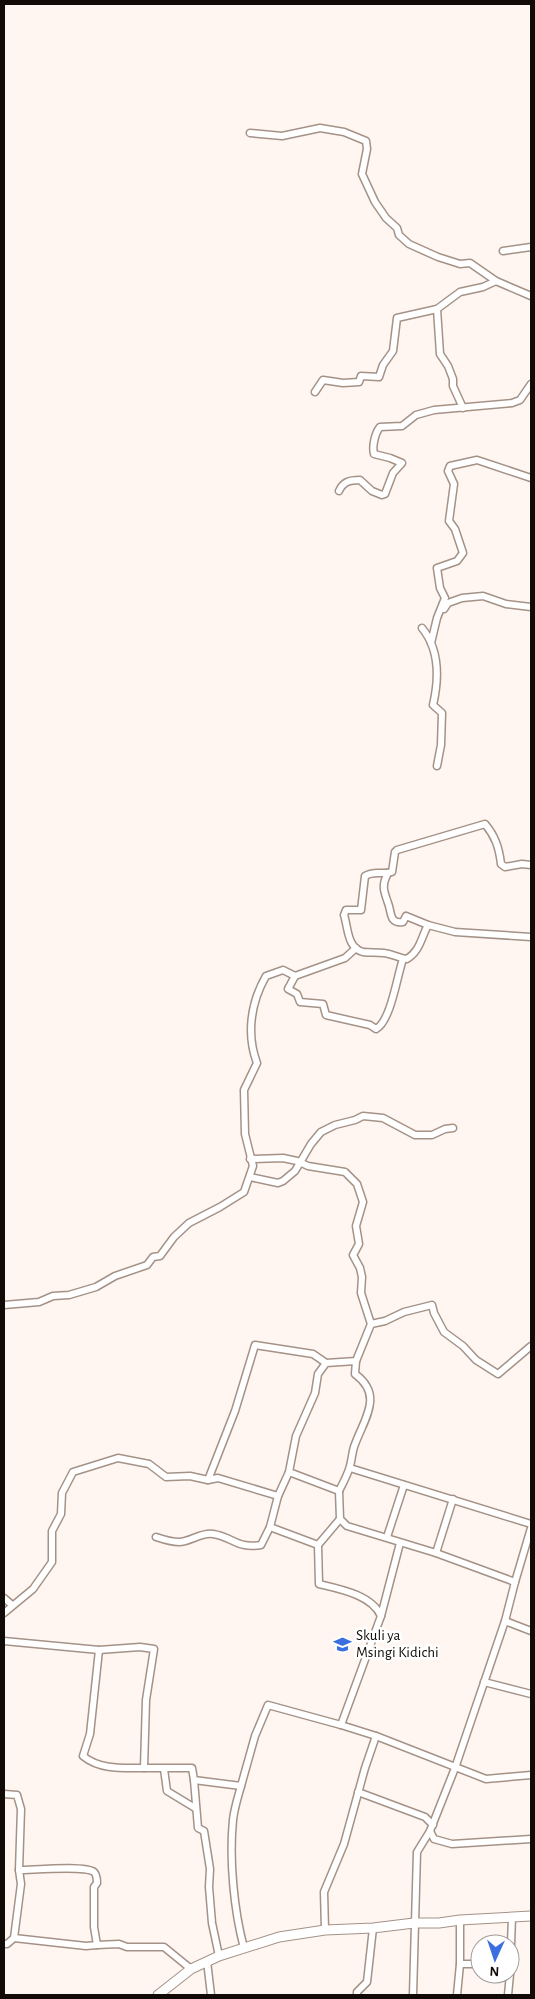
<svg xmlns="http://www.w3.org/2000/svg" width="535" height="1999" font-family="'Alegreya Sans',sans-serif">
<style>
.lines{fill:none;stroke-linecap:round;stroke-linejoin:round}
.street-casing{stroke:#a59287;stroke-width:9}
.secondary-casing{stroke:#a59287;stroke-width:11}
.street{stroke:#fff;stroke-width:6}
.secondary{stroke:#fff;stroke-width:9}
.labels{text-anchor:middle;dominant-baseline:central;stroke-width:5;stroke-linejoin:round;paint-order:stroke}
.poi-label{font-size:15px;fill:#110a07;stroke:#fff;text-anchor:start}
</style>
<rect width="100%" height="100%" fill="#fff6f2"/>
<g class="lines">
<defs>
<g id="street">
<path d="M250,133L282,136L320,128L344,132L366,141L367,149L362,174L375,202L386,218L397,228L399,235L409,244L438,257L460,264L470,263L496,281"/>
<path d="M503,251L531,247"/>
<path d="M437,309L440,354L448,366L453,379V386L463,408"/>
<path d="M315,392L323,380L343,383L359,382L361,376L379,377L383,365L393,351L397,318L437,309L460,292L483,287L496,281L531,296"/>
<path d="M339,491C343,482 349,480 360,480L372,491L382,495L385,494L393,473L402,463L390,458L374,454C372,446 375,433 380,427L402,426L416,415L434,410L512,403L520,400L531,384"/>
<path d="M444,609L448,603L462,598L483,596L506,604L531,607"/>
<path d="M422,628C440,650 439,679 433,705L442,713L441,745L437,766"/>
<path d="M431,643L437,618L445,598L440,588L437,568L457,561L463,553L455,529L449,521L454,484L448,471L450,466L477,460L531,478"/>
<path d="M388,873C381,886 384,891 388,903C392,913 389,924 403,922L406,916L428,925L455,932L531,937"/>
<path d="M428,925C421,938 420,951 407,959C399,958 392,954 384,953C377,952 370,953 363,952C347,948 348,927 344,915L346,910H361L365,876C374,870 382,875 392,872L395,852L397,850L485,824C495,836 499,847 501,864L505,867L522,864L531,865"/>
<path d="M295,976L288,989L297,994L300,1002L323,1004L326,1015L370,1025L376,1029C391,1021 397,976 403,959"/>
<path d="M250,1159L283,1158L297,1161L308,1166L345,1172L357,1184L363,1202L356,1226L359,1244L353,1255L360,1268L362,1277L361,1293L371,1324"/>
<path d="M250,1177L278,1183L283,1181L295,1171L311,1144L321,1132L335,1125L355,1120L363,1116L383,1118L415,1135H432L445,1129L453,1128"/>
<path d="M4,1305L39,1302L53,1296L69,1295L96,1287L115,1276L147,1265L153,1257L160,1256L174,1237L189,1223L220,1207L244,1192L253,1166L245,1134L244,1090L257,1063C246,1034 251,1002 266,976L283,970L295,976L345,958L356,948"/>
<path d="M350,1468L531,1524"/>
<path d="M208,1480L235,1411L255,1345L313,1354L326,1363"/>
<path d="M339,1491C343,1483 348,1474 350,1466C352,1459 352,1453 354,1447C363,1420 385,1396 355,1374L356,1361"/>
<path d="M270,1527L278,1496"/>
<path d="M156,1537C162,1539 171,1542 179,1542C190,1542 201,1532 213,1534C233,1537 237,1549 261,1545L270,1527L318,1545L319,1584C340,1589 372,1595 381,1616"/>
<path d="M387,1537L404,1485"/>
<path d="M318,1545L340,1519"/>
<path d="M436,1553L453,1499"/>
<path d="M515,1582L436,1553L347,1526L340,1519L339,1491L289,1472L296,1436L315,1393L318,1374L326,1363L356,1361L371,1324L385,1321L404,1312L432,1305L434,1313L444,1332L463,1346L476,1360L498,1374L531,1346"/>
<path d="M4,1598L12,1605"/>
<path d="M4,1613L33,1589L52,1562V1531L61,1514L62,1493L73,1472L118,1458L149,1464L166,1477L190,1476L208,1480L218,1478L278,1496L289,1472"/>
<path d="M505,1621L531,1631"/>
<path d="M4,1641L99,1650L140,1647L154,1649L146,1700L144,1768H192L194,1780L241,1786L255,1736L268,1705L341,1725L376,1736L486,1779L531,1775"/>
<path d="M99,1650L90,1734L83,1756C100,1770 123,1768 144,1768"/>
<path d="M484,1682L531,1694"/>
<path d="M341,1725L381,1616L400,1543"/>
<path d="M164,1769L167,1791L195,1808"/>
<path d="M194,1780L198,1828L204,1831L210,1869L209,1887L212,1923L219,1956"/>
<path d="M241,1786C238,1797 234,1809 233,1820C229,1859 234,1911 244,1948"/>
<path d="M358,1792L425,1817L433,1825"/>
<path d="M4,1794L17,1795L21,1809L19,1870L21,1884L14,1938L7,1944H4"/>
<path d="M430,1831L434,1839L452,1844L531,1839"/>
<path d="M325,1930L324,1892L344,1844L365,1768L376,1736"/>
<path d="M14,1938L86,1946L97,1945L94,1927V1887L97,1883C97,1879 97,1875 94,1872C85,1865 33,1870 19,1870"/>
<path d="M97,1945L119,1944L127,1947H164L191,1969"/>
<path d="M207,1961L211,1995"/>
<path d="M460,1964H480"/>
<path d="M510,1971L512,1917"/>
<path d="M357,1995V1992L367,1982L373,1928"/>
<path d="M413,1995L417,1852L430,1831L455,1768L505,1621L515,1582L531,1528"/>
<path d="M457,1995L460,1964V1920"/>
<path d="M508,1995L510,1974"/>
</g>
<path id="secondary" d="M158,1995L191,1969L219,1956L279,1937L325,1930L373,1928L414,1923H439L460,1920L531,1916"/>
</defs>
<use href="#street" class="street-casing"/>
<use href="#secondary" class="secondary-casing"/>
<use href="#street" class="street"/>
<use href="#secondary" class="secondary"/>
</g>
<defs>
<symbol id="school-bare" viewBox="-9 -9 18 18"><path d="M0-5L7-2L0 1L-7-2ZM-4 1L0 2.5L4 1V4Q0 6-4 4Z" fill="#3b6ede" stroke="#fff" stroke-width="2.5" paint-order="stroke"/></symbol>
</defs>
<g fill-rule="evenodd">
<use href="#school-bare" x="330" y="1632" width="25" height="25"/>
</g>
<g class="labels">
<g class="poi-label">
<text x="356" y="1635">Skuli ya<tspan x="356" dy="17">Msingi Kidichi</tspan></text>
</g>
</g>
<rect width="535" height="1999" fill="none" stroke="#110a07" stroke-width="10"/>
<g transform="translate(495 1959) rotate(183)"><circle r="24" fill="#ffffff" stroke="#a09d9c"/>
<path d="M0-4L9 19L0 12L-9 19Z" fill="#3b6ede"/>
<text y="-8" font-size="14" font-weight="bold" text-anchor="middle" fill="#110a07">N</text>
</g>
</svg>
